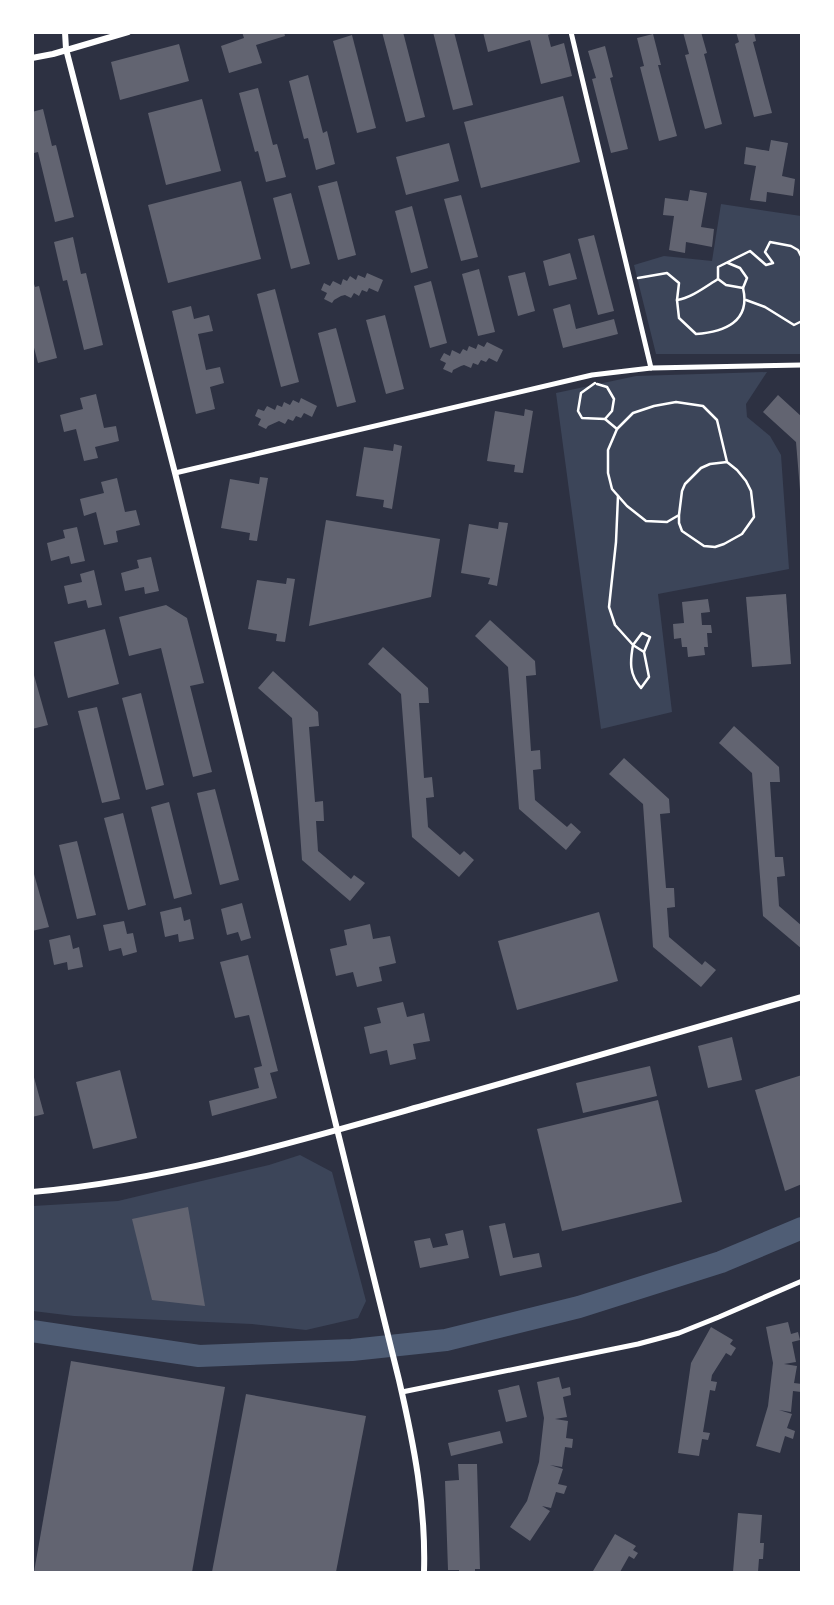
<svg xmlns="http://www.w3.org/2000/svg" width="834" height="1605" font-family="Arial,sans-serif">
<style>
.green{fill:#3c4559}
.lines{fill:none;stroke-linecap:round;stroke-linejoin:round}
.river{stroke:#4f5d75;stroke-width:22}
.building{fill:#626471}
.path{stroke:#fff;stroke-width:2.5}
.minor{stroke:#fff;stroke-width:5}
.tertiary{stroke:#fff;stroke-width:6}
</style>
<rect width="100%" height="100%" fill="#2d3142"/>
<g class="green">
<path d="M721,204L801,216V354H656L634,265L664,256L712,261Z"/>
<path d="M767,372L746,404L747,417L770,436L781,455L789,569L658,594L672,712L601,729L556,393L636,376Z"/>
<path d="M300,1155L332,1172L366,1301L358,1318L306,1330L252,1324L74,1316L33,1311V1206L118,1201L269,1165Z"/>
</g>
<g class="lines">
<path class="river" d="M32,1331L199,1356L352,1350L446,1340L579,1307L721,1262L802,1228"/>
</g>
<g class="building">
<path d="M242,32H284L285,36L256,45L262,63L229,73L221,46L244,38Z"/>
<path d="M382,32H403L425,117L406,122Z"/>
<path d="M433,32H454L473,105L453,110Z"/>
<path d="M483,32H556L548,35L551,47L564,43L572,76L541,84L530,40L488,52Z"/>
<path d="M683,32H701L707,53L704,54L722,124L705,129L685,55L689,54Z"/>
<path d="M736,32H754L756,41L753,42L772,113L754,117L735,44L739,42Z"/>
<path d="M653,34L661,65H658L677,136L659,141L640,67L644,66L637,38Z"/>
<path d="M352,35L376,128L357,133L333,41Z"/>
<path d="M179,44L189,81L120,100L111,62Z"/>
<path d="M605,46L613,77L610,78L628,149L611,153L592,79L596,78L588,51Z"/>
<path d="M308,75L323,133L327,131L335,164L316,170L308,138L304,139L289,81Z"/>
<path d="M258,88L273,145L277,144L286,177L266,182L258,151L255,152L239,93Z"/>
<path d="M563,96L580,162L481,188L464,122Z"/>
<path d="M202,99L221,171L166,185L148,113Z"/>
<path d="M43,109L52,146L56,145L74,217L55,222L38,152L34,153L32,148V112Z"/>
<path d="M771,140L788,143L782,176L795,179L793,196L767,192L766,202L750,200L756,166L744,164L746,147L769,151Z"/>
<path d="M449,143L459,181L406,195L396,157Z"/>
<path d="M241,181L261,259L168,283L148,205Z"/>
<path d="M337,181L356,255L338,260L318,186Z"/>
<path d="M690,190L707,193L701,227L714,229L712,247L686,242L685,253L669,250L674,216L663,215L665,198L688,201Z"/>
<path d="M291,193L310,264L291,269L273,198Z"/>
<path d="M461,195L478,257L461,261L444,199Z"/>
<path d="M412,206L428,268L411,273L395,211Z"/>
<path d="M594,235L614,311L598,315L578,239Z"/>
<path d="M73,237L81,274L86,273L103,345L84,350L67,280L63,281L54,242Z"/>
<path d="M570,253L577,279L549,286L543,261Z"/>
<path d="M479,269L495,332L478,336L462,274Z"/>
<path d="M525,272L535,311L518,316L508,276Z"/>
<path d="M367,273L383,280L378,292L369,288L367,292L362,290L359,296L354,293L351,298L345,295L341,296L334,300L332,303L324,299L327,293L321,290L324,283L330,286L333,281L341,285L343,279L347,281L350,276L356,280L358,275L365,278Z"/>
<path d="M32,278L35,287L39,286L57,358L38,363L32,340Z"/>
<path d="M431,281L447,343L430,348L414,286Z"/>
<path d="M275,289L299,382L281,387L257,294Z"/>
<path d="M570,304L576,329L614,319L618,334L563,348L553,309Z"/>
<path d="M191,306L194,319L209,315L213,331L198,334L206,370L220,367L224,383L210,387L215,409L196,414L172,311Z"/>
<path d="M385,315L404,389L386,394L366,320Z"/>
<path d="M336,328L356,402L337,407L318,333Z"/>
<path d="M487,342L503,350L497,362L489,358L486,362L481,360L478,365L473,363L471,368L464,365L461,366L453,370L452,373L443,369L446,363L440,360L444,353L450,356L452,350L460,354L463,349L467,351L469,346L476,349L478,344L484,347Z"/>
<path d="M96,394L104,428L116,426L119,441L95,447L98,458L84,461L76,429L64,432L60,415L83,409L80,398Z"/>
<path d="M778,395L802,417V490H800L796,442L763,412Z"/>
<path d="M301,398L317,406L312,417L304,413L301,418L296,416L293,421L288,419L285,424L279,421L268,426L266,429L258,425L261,419L255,416L258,409L264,411L267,406L275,410L277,405L282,407L284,402L290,405L293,400L299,403Z"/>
<path d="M525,409L533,411L523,473L514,472L515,465L487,461L495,411L524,416Z"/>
<path d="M394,444L402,446L392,509L383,507L384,500L356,496L364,447L393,451Z"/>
<path d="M260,477L268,478L257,541L249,540L250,533L221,528L230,479L259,484Z"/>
<path d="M117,478L125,512L136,510L140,525L116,531L118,542L104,545L96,512L84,516L80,499L104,493L101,482Z"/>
<path d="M326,520L440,539L431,597L309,626Z"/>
<path d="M499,522L508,523L497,586L488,584L490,578L461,573L469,524L498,529Z"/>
<path d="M77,527L85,561L71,564L69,556L51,561L47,543L65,538L63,530Z"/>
<path d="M151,557L159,591L145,594L144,587L125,591L121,573L139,568L137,560Z"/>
<path d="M94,570L102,605L88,608L86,600L68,604L64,586L82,582L80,574Z"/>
<path d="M287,578L295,579L285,642L276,641L277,634L248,629L257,580L286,584Z"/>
<path d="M786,594L791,664L752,667L746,597Z"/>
<path d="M708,599L710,612L701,613L702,625H711L712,633H707L708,647H704L705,655L688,657L687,647H682L681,638L674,639L673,624L684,623L682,602Z"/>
<path d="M166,605L187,618L204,683L190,686L212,772L193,777L161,648L129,656L119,617Z"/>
<path d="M490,620L535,661L536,675L526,676L531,751L540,750L541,769L533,770L535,800L567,827L571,823L581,832L566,850L519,809L508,667L475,636Z"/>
<path d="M105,629L119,684L68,698L54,642Z"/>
<path d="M383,647L428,688L429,703H419L424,778L432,777L434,797L426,798L428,827L460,855L464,851L474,860L459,877L412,837L401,694L368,664Z"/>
<path d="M32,668L48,725L32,729Z"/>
<path d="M273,671L318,712L319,726L309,727L315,802L323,801L324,821H316L318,851L351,879L354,875L365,883L350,901L302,860L292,718L258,688Z"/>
<path d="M141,693L164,785L146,790L122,698Z"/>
<path d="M97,707L120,799L102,803L78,711Z"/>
<path d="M734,726L779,767L780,782H770L775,857H783L785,876L777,877L779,906L802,926V949L763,916L752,773L719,743Z"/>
<path d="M624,758L669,799L670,813L660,814L666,888H674L675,907L667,908L669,937L702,965L705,961L716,970L701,987L653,947L643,804L609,774Z"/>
<path d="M215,789L239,880L220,885L197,793Z"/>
<path d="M169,802L192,894L174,899L151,807Z"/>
<path d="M123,813L146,905L128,910L104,818Z"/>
<path d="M77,841L96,915L77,919L59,845Z"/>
<path d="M32,867L49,927L32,931Z"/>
<path d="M242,903L251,938L241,941L238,932L227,935L221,909Z"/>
<path d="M181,907L184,921L190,919L194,939L179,942L178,934L165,937L160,912Z"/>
<path d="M599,912L618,981L517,1010L498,941Z"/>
<path d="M124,921L127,934L133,933L137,952L123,956L121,948L109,951L103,925Z"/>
<path d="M370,924L373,939L390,936L396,963L379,967L382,981L357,987L353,972L336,976L330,949L347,945L344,930Z"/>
<path d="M70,935L73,949L79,947L83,967L68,970L67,962L54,965L49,940Z"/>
<path d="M248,955L278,1071L270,1073L277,1098L212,1116L209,1101L259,1088L254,1068L262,1066L249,1015L235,1018L220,962Z"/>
<path d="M403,1002L407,1017L424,1013L430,1041L413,1044L416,1059L390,1065L387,1050L370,1054L364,1027L381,1023L377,1008Z"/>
<path d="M732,1037L742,1080L708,1088L698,1046Z"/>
<path d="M650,1066L657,1096L583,1113L576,1083Z"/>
<path d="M32,1070L44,1114L32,1117Z"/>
<path d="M120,1070L137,1138L93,1149L76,1082Z"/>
<path d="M802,1075V1184L785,1191L755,1090Z"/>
<path d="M658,1100L682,1202L562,1231L537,1129Z"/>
<path d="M188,1207L205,1306L152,1300L132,1219Z"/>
<path d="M505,1223L513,1258L539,1253L542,1267L500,1276L489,1226Z"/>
<path d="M463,1230L469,1258L420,1268L414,1241L430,1238L433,1248L448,1245L445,1234Z"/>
<path d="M788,1322L791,1334L798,1332L800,1340L792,1342L796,1362L784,1364L797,1366L794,1383L802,1384V1386L801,1392L793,1391L791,1412L779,1410L792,1414L787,1428L795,1431L793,1439L785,1436L780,1453L756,1446L768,1406L773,1363L766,1327Z"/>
<path d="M711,1327L733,1340L730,1344L736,1348L731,1356L726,1353L712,1375L711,1381L717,1382L715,1391L710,1390L703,1432L710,1433L708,1440L702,1439L699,1456L678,1453L691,1363Z"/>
<path d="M71,1361L225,1387L192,1572H34Z"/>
<path d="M559,1377L562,1389L570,1387L571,1395L563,1397L567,1417L555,1419L568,1421L566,1438L573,1439L572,1448L565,1447L562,1467L550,1465L563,1469L558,1484L567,1486L564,1494L556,1492L551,1508L542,1506L550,1511L530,1541L510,1527L527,1501L539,1462L544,1418L537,1382Z"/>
<path d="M519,1385L527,1417L506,1422L498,1390Z"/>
<path d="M246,1394L366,1416L336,1572H212Z"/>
<path d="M500,1431L503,1443L451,1456L448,1443Z"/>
<path d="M458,1464H477L480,1569H475V1572H459V1570H448L445,1481L459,1480Z"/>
<path d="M738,1513L762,1515L760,1543H764L763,1559H759L758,1572H733Z"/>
<path d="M615,1534L636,1546L633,1550L638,1553L634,1559L629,1556L620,1572H596L593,1571Z"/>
</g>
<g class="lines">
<g class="path">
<path d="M728,263L740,268L747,278L743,288L726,285L718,279V267L750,251L766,265L773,263L765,252L770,242L791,246L798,250L802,258"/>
<path d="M802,264V270"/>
<path d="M638,278L667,273L679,283L677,300L679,318L696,334C724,332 751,322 743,288"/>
<path d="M802,288V290"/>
<path d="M677,300C691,298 705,287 718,279"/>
<path d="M746,300L765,307L794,325L802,321"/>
<path d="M595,383L581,393L578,411L582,418L605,419L612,411L614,399L607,387L597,384"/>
<path d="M605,419L617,429"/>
<path d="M618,496L616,542L609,607L615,625L633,645C630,662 629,674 641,688L649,677L644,652L650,637L642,633L633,645L644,652"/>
<path d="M679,515L667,522L646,521L627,506L612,489L608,473V450L617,429L633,413L654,406L676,402L703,406L717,420L727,462L737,470L746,481L751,491L754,517L742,534L724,544L715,547L704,546L682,531L679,523V515L682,491L685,484L701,468L710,464L727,462"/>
</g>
<g class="minor">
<path d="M571,32L651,368"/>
<path d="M175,473L592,375L651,368L802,365"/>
<path d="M402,1392L638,1344L679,1333L719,1317L802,1281"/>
</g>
<g class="tertiary">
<path d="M65,32L66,49L175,473L399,1380C414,1445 426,1506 424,1572"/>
<path d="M32,58L53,54L128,32"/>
<path d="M32,1192C168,1180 299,1141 429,1104C553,1068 677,1032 802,997"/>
</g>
</g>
<rect width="834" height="1605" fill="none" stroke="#ffffff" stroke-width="68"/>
</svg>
